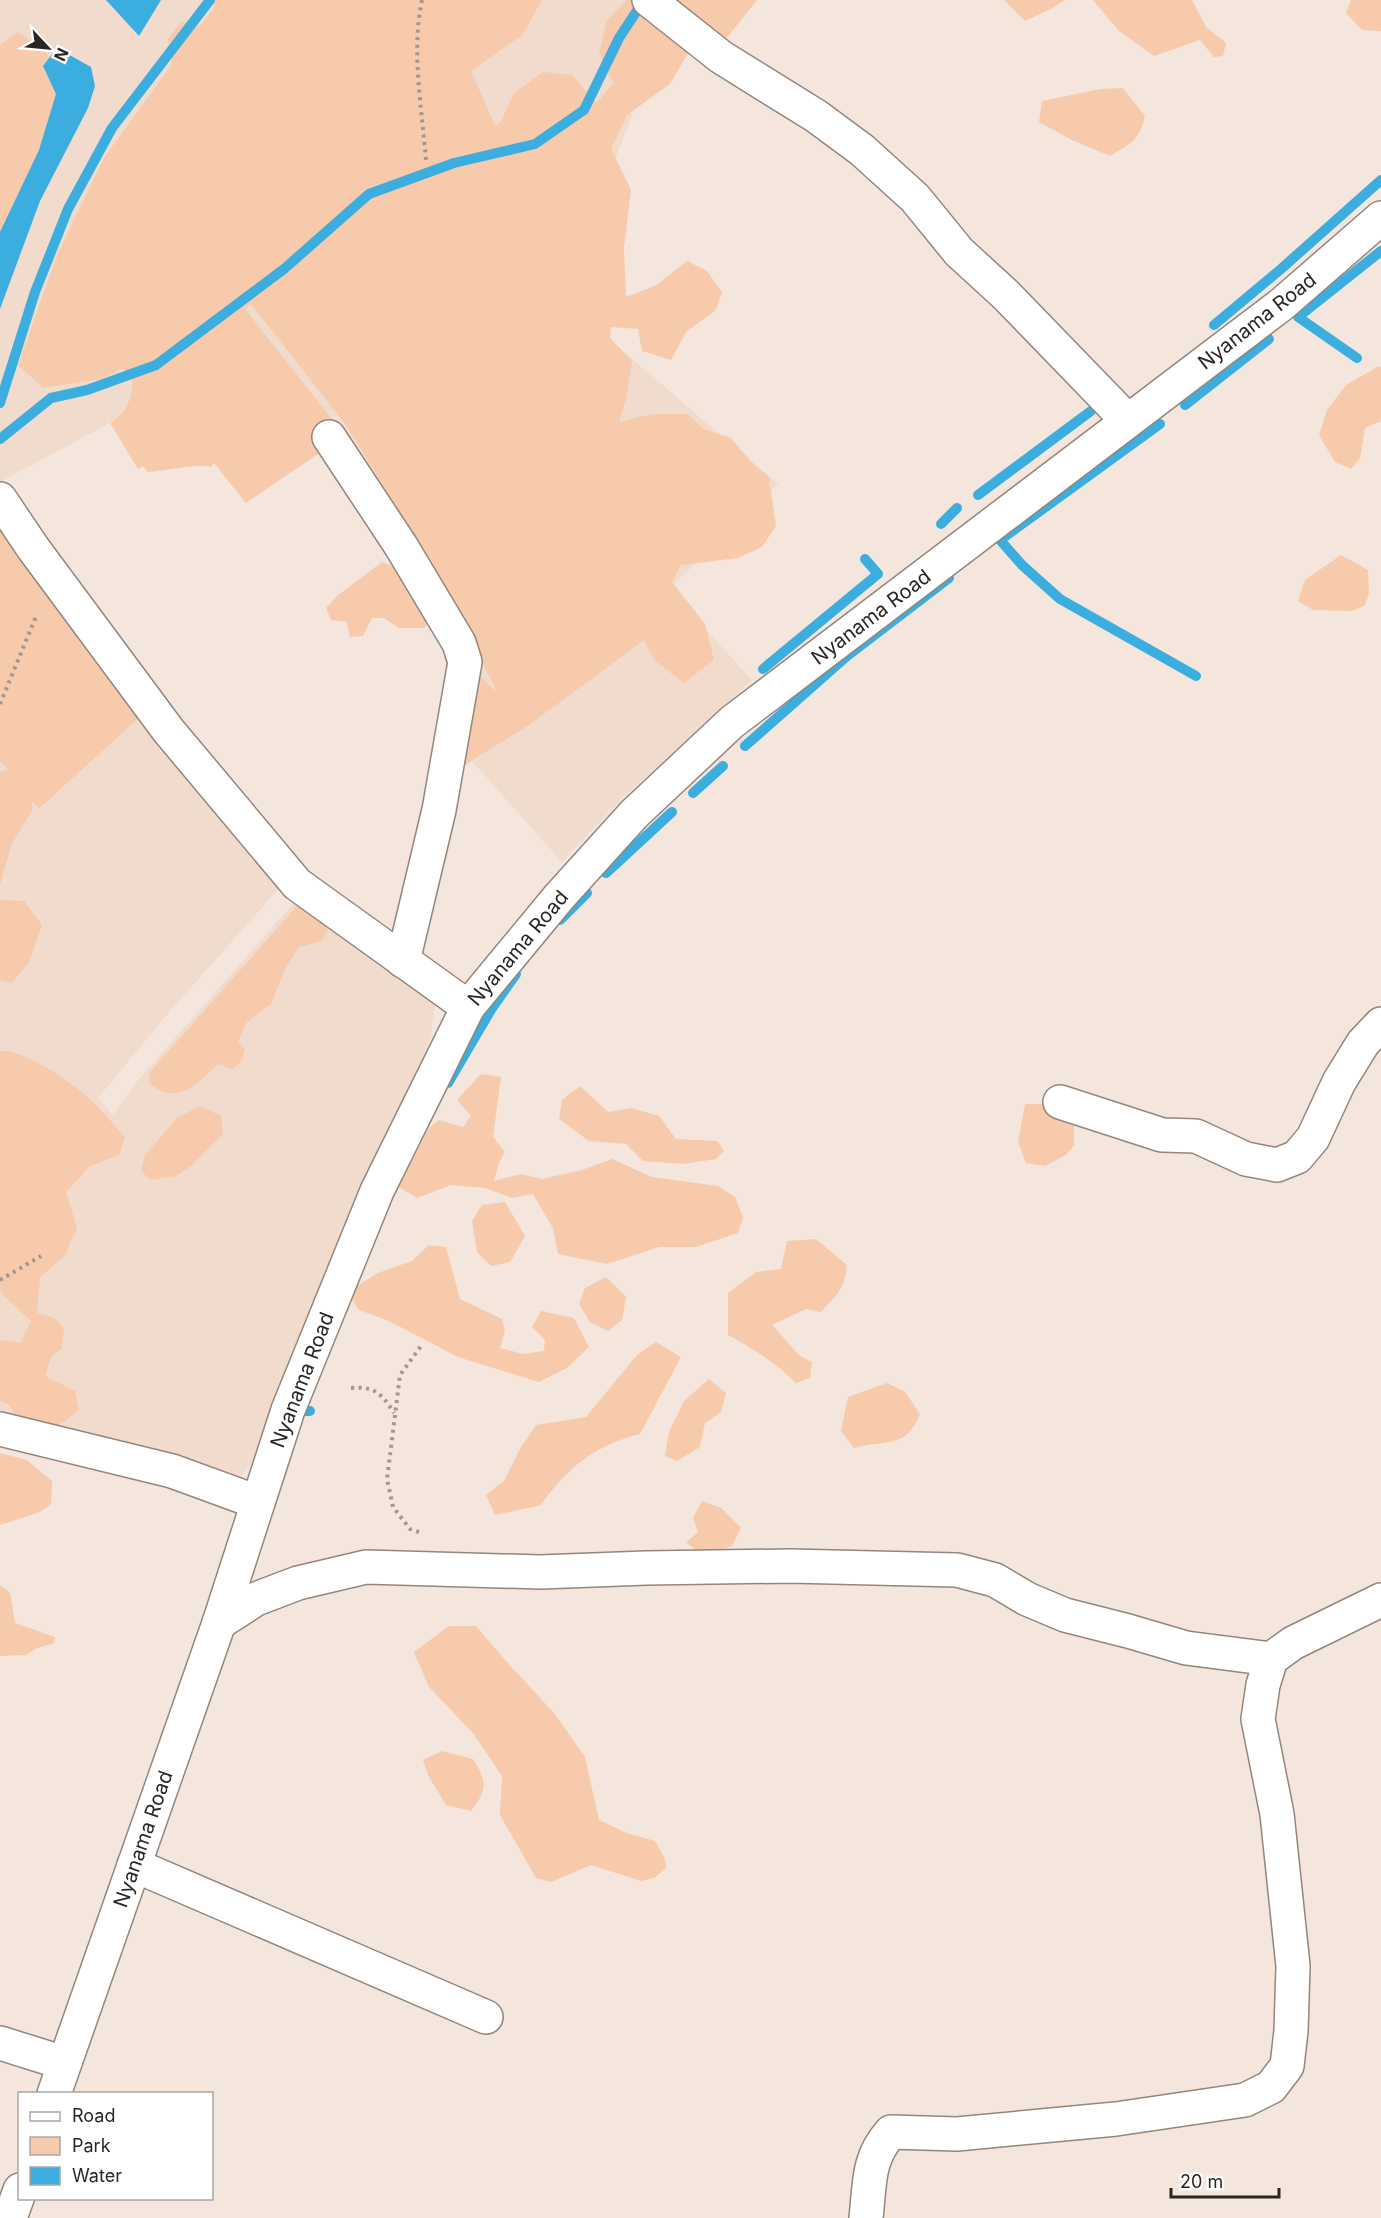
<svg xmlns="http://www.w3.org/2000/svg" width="1381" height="2218" font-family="Inter,sans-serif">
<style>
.built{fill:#f0dbcc}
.green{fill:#f6caab}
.water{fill:#3caddf}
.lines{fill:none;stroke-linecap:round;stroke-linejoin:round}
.stream{stroke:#3caddf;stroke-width:10}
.minor-casing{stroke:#93867d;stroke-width:36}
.tertiary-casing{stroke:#93867d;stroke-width:36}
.path{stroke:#a29790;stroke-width:4;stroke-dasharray:3 4.5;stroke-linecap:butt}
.minor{stroke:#fff;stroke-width:33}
.tertiary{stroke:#fff;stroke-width:33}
.labels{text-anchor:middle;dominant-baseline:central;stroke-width:6;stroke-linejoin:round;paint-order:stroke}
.street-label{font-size:20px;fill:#2c2623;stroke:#fff}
</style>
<rect width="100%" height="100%" fill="#f4e6dc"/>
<g class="built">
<path d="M0,0H677L561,298L778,484L670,588L686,608L752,680L624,796L562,862L472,761L529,725L476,673L344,436L154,399L0,482Z"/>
<path d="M141,716L281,886L169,1012L98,1098L113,1115L139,1079L292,905L299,901L420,992L435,1006L430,1039L284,1376L251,1463L238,1479L0,1417V761L40,809Z"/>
</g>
<g class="green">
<path d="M213,0H542L522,35L471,71L495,126L501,122L514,93L543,72L572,75L597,103L613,83L599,53L607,20L627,0H639L673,11L677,0H757L709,60L692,47L670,84L627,115L611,149L631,190L624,248L626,297L657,285L687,261L707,271L722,292L716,310L686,332L671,360L642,351L638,329L611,327L610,338L632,361L626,399L619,422L652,414H687L704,429L731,438L754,465L769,477L776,526L762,547L738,558L681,565L672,582L705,624L714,660L684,683L654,660L644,640L529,725L457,770L476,673L497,692L441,580L346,425L251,304L245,309L342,432L318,454L246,503L214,463L211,467C196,463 165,471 148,472L143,466L138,469L110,423C126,414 131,401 133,383L123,368L101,379L43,388L18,365L58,253L104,158L172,64L168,39L181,22L200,26L215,7Z"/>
<path d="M1004,0H1065L1051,9L1025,21Z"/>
<path d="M1093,0H1192L1206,27L1226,43L1223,56L1214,57L1200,40L1154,56L1119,31Z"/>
<path d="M1351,0H1381V31L1362,30L1346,13Z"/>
<path d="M18,32L43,50L61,70L62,106L0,243V45Z"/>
<path d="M1123,88L1145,116C1138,142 1133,142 1110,156L1072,140L1039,122L1042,101L1100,89Z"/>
<path d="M1379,366L1381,367V421L1365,428L1360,458L1351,469L1335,462L1319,435L1327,410L1346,385Z"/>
<path d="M0,521L141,716L39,809L32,801V811L12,843L0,885V771L8,770L0,761Z"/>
<path d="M1341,555L1368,570L1369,593L1365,605L1353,611L1313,610L1298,601L1305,580Z"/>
<path d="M382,562L399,568L431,615L425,628H399L384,618H372L363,636L350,637L347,622L331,620L326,608L337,596Z"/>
<path d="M0,900L24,901L42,925L29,962L12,983L0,980Z"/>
<path d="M296,907L316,910L330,925L322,941L299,947L285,969L271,1004L246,1023L238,1042L245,1049L242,1061L232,1069L218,1064C197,1084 178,1107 149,1083L150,1072Z"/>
<path d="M0,1051C25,1049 76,1085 93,1102C105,1113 114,1126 125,1137L119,1155L90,1166L66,1192L77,1228L65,1255L40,1277L37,1313L53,1317L64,1329L62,1348L51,1357L45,1376L75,1391L79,1409C56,1431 50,1429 20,1424L10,1406L0,1400V1340L21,1343L31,1321L1,1293L0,1289Z"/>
<path d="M481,1074L501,1077L493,1137L505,1152L499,1163L494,1181L521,1174L542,1179L582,1170L612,1159L652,1177L718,1186L735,1197L743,1218L738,1233L696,1247H659L607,1264L558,1254L553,1228L533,1194L512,1198L485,1188L451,1185L417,1198L399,1187L429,1128L439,1120L463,1127L471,1116L457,1100Z"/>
<path d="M580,1086L608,1112L631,1108L659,1116L676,1139L717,1141L724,1151L716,1159L683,1164L643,1161L626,1144L589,1141L559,1119L562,1100Z"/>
<path d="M1025,1104H1049L1074,1120V1145L1066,1155L1045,1166L1026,1163L1018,1142Z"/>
<path d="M200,1106L221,1116L223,1134L191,1166L176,1176L151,1180L141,1171L145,1155L177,1118Z"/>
<path d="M505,1202L525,1236L510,1262L491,1266L477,1252L472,1221L482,1205Z"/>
<path d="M816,1239L847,1265C844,1291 838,1293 821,1312L806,1309L772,1325L800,1356L812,1362L810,1378L796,1383C776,1363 754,1349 728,1335V1293L756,1272L781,1269L787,1241Z"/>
<path d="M429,1245L446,1247L460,1299L502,1319L505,1331L500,1348L523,1354L544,1351L545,1340L532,1327L541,1311L574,1318L589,1347L567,1368L539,1382L458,1357L389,1321L359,1310L347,1292L378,1273L412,1261Z"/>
<path d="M606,1277L626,1297L622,1320L608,1331L590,1322L579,1304L585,1288Z"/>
<path d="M656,1342L681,1357L640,1434C595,1445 567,1468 541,1505L495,1515L486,1495L504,1481L520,1449L536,1425L586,1417L637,1355Z"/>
<path d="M709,1379L726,1393L721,1412L705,1423L700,1447L677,1461L665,1456L669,1432L684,1401Z"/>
<path d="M887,1383L905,1392L920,1414C906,1450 885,1439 854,1448L841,1431L848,1397Z"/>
<path d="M0,1453L27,1460L52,1481L51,1504L40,1512L0,1525Z"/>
<path d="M702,1501L721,1508L741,1528L732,1546C712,1553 703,1559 686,1542L698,1532L693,1518Z"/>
<path d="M0,1585L10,1593L15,1623L55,1637L54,1643L35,1649L26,1655L0,1656Z"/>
<path d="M449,1626H476L505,1660L554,1713L585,1757L599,1820L627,1833L655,1841L665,1859L666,1868L654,1878L641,1881L591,1865L551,1882L536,1878L500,1815L502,1776L473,1733L429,1687L414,1652Z"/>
<path d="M442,1751L473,1759C487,1782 488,1789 471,1811L446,1805L429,1777L423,1760Z"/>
</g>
<g class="water">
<path d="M106,0H161L139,36Z"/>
<path d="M57,48L91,67L95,86L88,108L40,201L0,309V232L39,150L56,94L43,66Z"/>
</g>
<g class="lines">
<g class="stream">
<path d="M1214,325L1281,269L1381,180"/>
<path d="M1357,358L1298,317L1381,251"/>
<path d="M0,403L35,292L68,209L112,128L210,0"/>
<path d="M1185,405L1269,339"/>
<path d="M1160,424L1000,540L1022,565L1060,599L1196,676"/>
<path d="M0,439L51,398L87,390L156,365L284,269L369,194L454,163L535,144L584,110L619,38L644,0"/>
<path d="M978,495L1091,411"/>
<path d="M941,524L957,508"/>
<path d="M763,669L878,574L865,559"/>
<path d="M745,746L847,656L949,578"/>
<path d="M693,793L723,766"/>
<path d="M606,873L672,812"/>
<path d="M560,920L587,893"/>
<path d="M448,1083L492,1008L516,974"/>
<path d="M305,1400L302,1407L304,1411H310"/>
</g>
<defs>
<g id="minor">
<path d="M649,0L721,57L816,116L862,150L915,198L959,252L1006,295L1128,421"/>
<path d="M329,437L401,546L459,643L465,662L439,810L403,961"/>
<path d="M0,499L33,548L168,730L297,884L468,1007"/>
<path d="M1060,1102L1162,1135L1196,1136L1246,1159L1277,1165L1297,1157L1313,1138L1339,1082L1363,1043L1381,1024"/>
<path d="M0,1429L172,1471L257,1502"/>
<path d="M219,1623L256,1599L298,1583L366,1567L540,1572L646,1568L790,1566L957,1570L995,1580L1027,1599L1065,1615L1128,1631L1186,1648L1271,1659"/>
<path d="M134,1865L486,2017"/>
<path d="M0,2043L64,2063"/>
<path d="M866,2218C870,2183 867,2159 891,2132L957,2134L1116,2119L1245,2100L1271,2087L1287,2066L1291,2031L1293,1966L1277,1814L1258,1719L1263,1685L1271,1659L1293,1643L1381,1600"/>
</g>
<g id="tertiary">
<path d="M54,2094L219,1623L288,1410L377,1191L468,1007L559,897L634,814L732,722L1282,304L1381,218"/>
<path d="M10,2218L20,2190"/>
</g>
</defs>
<use href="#minor" class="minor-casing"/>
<use href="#tertiary" class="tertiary-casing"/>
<g class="path">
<path d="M422,0C411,50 422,110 426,160"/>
<path d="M0,704L37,614"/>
<path d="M0,1280L41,1256"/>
<path d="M351,1388C375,1386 382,1394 394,1413"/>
<path d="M419,1532L410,1529L393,1507L387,1479L400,1375L421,1346"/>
</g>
<use href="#minor" class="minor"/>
<use href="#tertiary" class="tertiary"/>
</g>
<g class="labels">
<g class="street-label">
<text transform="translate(1257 321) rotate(-38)">Nyanama Road</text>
<text transform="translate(871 617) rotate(-37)">Nyanama Road</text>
<text transform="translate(518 948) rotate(-50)">Nyanama Road</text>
<text transform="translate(302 1380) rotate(-69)">Nyanama Road</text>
<text transform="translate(143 1839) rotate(-71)">Nyanama Road</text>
</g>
</g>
<rect x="18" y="2092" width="195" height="108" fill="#ffffff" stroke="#aba8a7" stroke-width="1.5"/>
<rect x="30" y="2112" width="30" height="9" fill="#ffffff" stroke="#aba8a7" stroke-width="1.5"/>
<text x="72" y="2122" font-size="18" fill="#2c2623">Road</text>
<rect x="30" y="2137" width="30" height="18" fill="#f6caab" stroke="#aba8a7" stroke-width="1.5"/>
<text x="72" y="2152" font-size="18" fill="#2c2623">Park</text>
<rect x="30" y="2167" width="30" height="18" fill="#3caddf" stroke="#aba8a7" stroke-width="1.5"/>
<text x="72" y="2182" font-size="18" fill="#2c2623">Water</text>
<g transform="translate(48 48) rotate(116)" stroke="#ffffff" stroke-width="4.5" paint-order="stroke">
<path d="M0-4.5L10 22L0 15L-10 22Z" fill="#2c2623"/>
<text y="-9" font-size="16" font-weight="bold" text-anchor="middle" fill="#2c2623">N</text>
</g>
<path d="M1171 2188v9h108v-9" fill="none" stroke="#2c2623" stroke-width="3"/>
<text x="1180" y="2188" font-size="18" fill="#2c2623" stroke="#ffffff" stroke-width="4.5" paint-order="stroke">20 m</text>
</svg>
